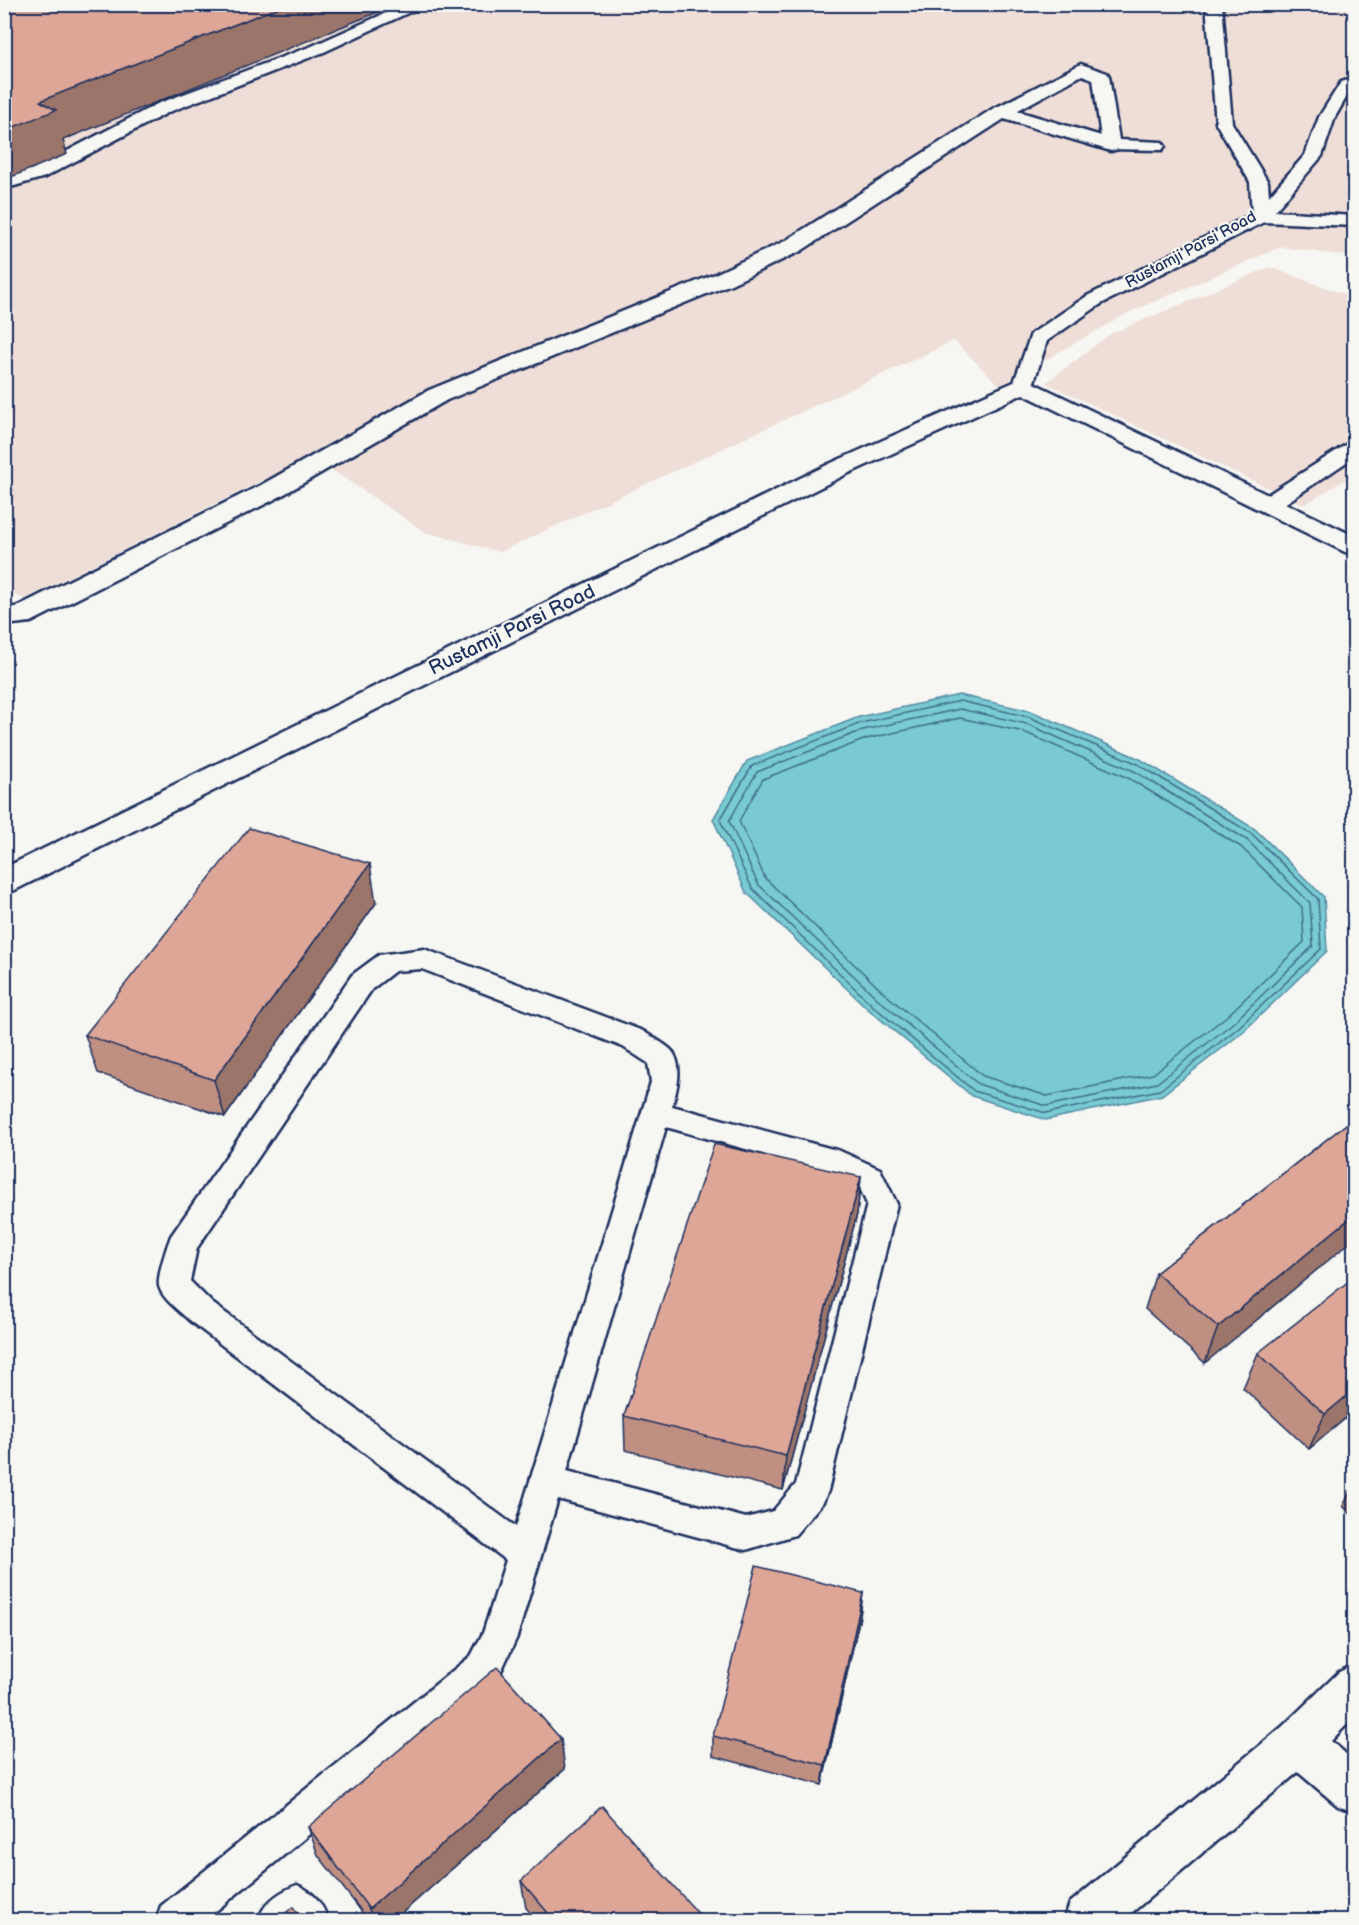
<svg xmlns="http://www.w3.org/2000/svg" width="1359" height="1925" font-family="'Balsamiq Sans',sans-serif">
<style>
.built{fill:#efded7}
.water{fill:#79cad2;stroke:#538ca4;stroke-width:1.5}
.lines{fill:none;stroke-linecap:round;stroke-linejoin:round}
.shore{stroke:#416d8c;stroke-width:1.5}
.lane-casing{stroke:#1b2f5e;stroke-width:5}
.street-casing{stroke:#1b2f5e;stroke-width:5}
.lane{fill:#f6f6f2;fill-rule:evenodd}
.street{fill:#f6f6f2;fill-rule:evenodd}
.wall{fill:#bf8f82;stroke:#1b2f5e;stroke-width:1.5}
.shaded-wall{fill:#9b746a;stroke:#1b2f5e;stroke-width:1.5}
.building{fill:#dea697;stroke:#1b2f5e;stroke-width:1.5}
.labels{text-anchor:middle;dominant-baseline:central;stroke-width:4.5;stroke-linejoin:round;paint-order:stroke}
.far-street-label{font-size:16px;fill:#1b2f5e;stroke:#f6f6f2}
.street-label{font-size:20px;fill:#1b2f5e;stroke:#f6f6f2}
</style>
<rect width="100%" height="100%" fill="#f6f6f2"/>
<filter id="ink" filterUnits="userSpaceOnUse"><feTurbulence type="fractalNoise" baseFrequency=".0167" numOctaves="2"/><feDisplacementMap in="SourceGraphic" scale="12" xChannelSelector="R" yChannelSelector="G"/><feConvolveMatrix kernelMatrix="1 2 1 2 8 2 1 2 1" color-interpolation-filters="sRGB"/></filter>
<g filter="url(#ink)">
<g class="built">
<path d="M5,5H1354V257L1281,247L1128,313L1000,386L954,341L500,552L425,532L311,456L25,599L5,592Z"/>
<path d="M1270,267L1354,298V474L1304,505L1046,383L1110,334Z"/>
</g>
<path class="water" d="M959,695L1031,711L1140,759L1255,829L1324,897L1327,951L1243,1032L1162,1095L1046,1120L972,1096L868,1009L746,892L713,819L747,761L859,717Z"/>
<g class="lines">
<g class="shore">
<path d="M960,701L1029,717L1138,764L1252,834L1318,899L1321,949L1239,1027L1160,1090L1046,1113L974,1091L872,1005L752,888L720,820L752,766L861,723Z"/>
<path d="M960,709L1027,724L1134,771L1247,840L1310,903L1313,946L1234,1022L1157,1083L1046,1106L978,1084L878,999L758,884L729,821L757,772L863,730Z"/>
<path d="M960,718L1024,732L1130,779L1241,847L1302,907L1304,942L1228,1015L1153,1074L1047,1096L983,1076L884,993L765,878L739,821L763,779L866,739Z"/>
</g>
<defs>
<g id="lane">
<path d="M406,4H427L324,52L169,112L45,177L4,189V178L33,169L157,104L312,46Z"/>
<path d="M1206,4H1222L1232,123L1268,182L1269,196L1305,155L1319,117L1341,82L1347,80L1354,84L1335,117L1322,156L1275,211L1354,216V226L1264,222L1101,304L1047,341L1033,385L1030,389H1016L1013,385L1031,334L1087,296L1252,214L1250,182L1216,123Z"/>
<path d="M1081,64L1107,73L1109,76L1119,140L1162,142L1165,146L1162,150L1105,149L1102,145L1093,79L1082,75L1007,116L1001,117L993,112L995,108Z"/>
<path d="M1354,442V457L1277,509L1269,510L1261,509L1258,504L1261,499L1347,444Z"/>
<path d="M424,949L643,1031C651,1037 664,1043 671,1050C684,1065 677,1090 672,1106L840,1151L880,1169L897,1204L828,1491L823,1502L795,1535L746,1550L558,1499L517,1637L497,1680L205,1920H156L161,1906L471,1656L483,1633L506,1560L190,1321C181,1312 162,1299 159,1286C157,1276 167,1246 171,1236L352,975L379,955ZM422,969L623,1047L648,1063L651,1082L516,1527L212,1303L190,1281L197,1248L372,989L395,971ZM666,1127L832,1173L859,1186L867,1204L796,1484L773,1511L746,1518L567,1471Z"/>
<path d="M297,1885C314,1892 322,1903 328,1920H258C264,1902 279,1892 297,1885Z"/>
</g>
<g id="street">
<path d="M1001,106L1118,141L1121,145L1118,149L1111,151L1004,119L801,251L731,284L447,400L279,497L31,622L4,625V607H16L261,485L429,390L715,274L785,241L994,108Z"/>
<path d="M1023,378L1354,536V554L1345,552L1023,394L847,474L15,890L4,893V868L829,464Z"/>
<path d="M1354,1665V1717L1331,1741L1354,1761V1812L1338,1806L1298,1772L1123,1920H1064L1070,1903L1282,1727L1339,1672Z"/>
</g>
</defs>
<use href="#lane" class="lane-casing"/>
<use href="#street" class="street-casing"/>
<use href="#lane" class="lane"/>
<use href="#street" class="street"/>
</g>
<g class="wall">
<path d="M376,903L225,1117L98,1073L85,1035Z"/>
<path d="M1354,1118L1205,1363L1145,1309L1156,1273Z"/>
<path d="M861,1177L857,1214L783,1490L625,1450L624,1416Z"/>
<path d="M1258,1353L1354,1411L1309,1449L1243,1388Z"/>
<path d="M1354,1484V1517L1343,1506Z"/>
<path d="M863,1593L860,1616L822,1785L713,1756V1736Z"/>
<path d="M565,1769L394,1920H368L318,1855L308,1827Z"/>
<path d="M521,1881L704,1920H537L526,1908Z"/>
</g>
<g class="shaded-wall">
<path d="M287,4H398L63,140L67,154L4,180V131L40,101Z"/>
<path d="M370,864L376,903L225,1117L214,1080Z"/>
<path d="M861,1177L857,1214L783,1490L786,1456Z"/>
<path d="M1354,1215V1239L1205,1363L1218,1327Z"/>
<path d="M1354,1390V1411L1309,1449L1325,1414Z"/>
<path d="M863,1593L860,1616L822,1785L825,1765Z"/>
<path d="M561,1739L565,1769L394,1920H373L369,1909Z"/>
</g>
<g class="building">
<path d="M4,4H287L40,101L56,110L4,131Z"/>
<path d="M249,828L370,864L214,1080L85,1035Z"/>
<path d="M1354,1118V1215L1218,1327L1156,1273Z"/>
<path d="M714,1144L861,1177L786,1456L624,1416Z"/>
<path d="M1354,1277V1390L1325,1414L1258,1353Z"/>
<path d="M756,1566L863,1593L825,1765L713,1736Z"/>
<path d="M497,1667L561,1739L369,1909L308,1827Z"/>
<path d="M602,1806L704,1920H554L521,1881Z"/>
<path d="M293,1907L303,1920H277Z"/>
</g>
</g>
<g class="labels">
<g class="far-street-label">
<text transform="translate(1191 250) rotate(-28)">Rustamji Parsi Road</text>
</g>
<g class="street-label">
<text transform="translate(512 630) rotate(-26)">Rustamji Parsi Road</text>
</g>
</g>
<rect width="1359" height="1925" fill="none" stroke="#f6f6f2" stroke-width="24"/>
<rect x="12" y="12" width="1335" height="1901" fill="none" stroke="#1b2f5e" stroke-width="2" filter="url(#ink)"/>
</svg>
